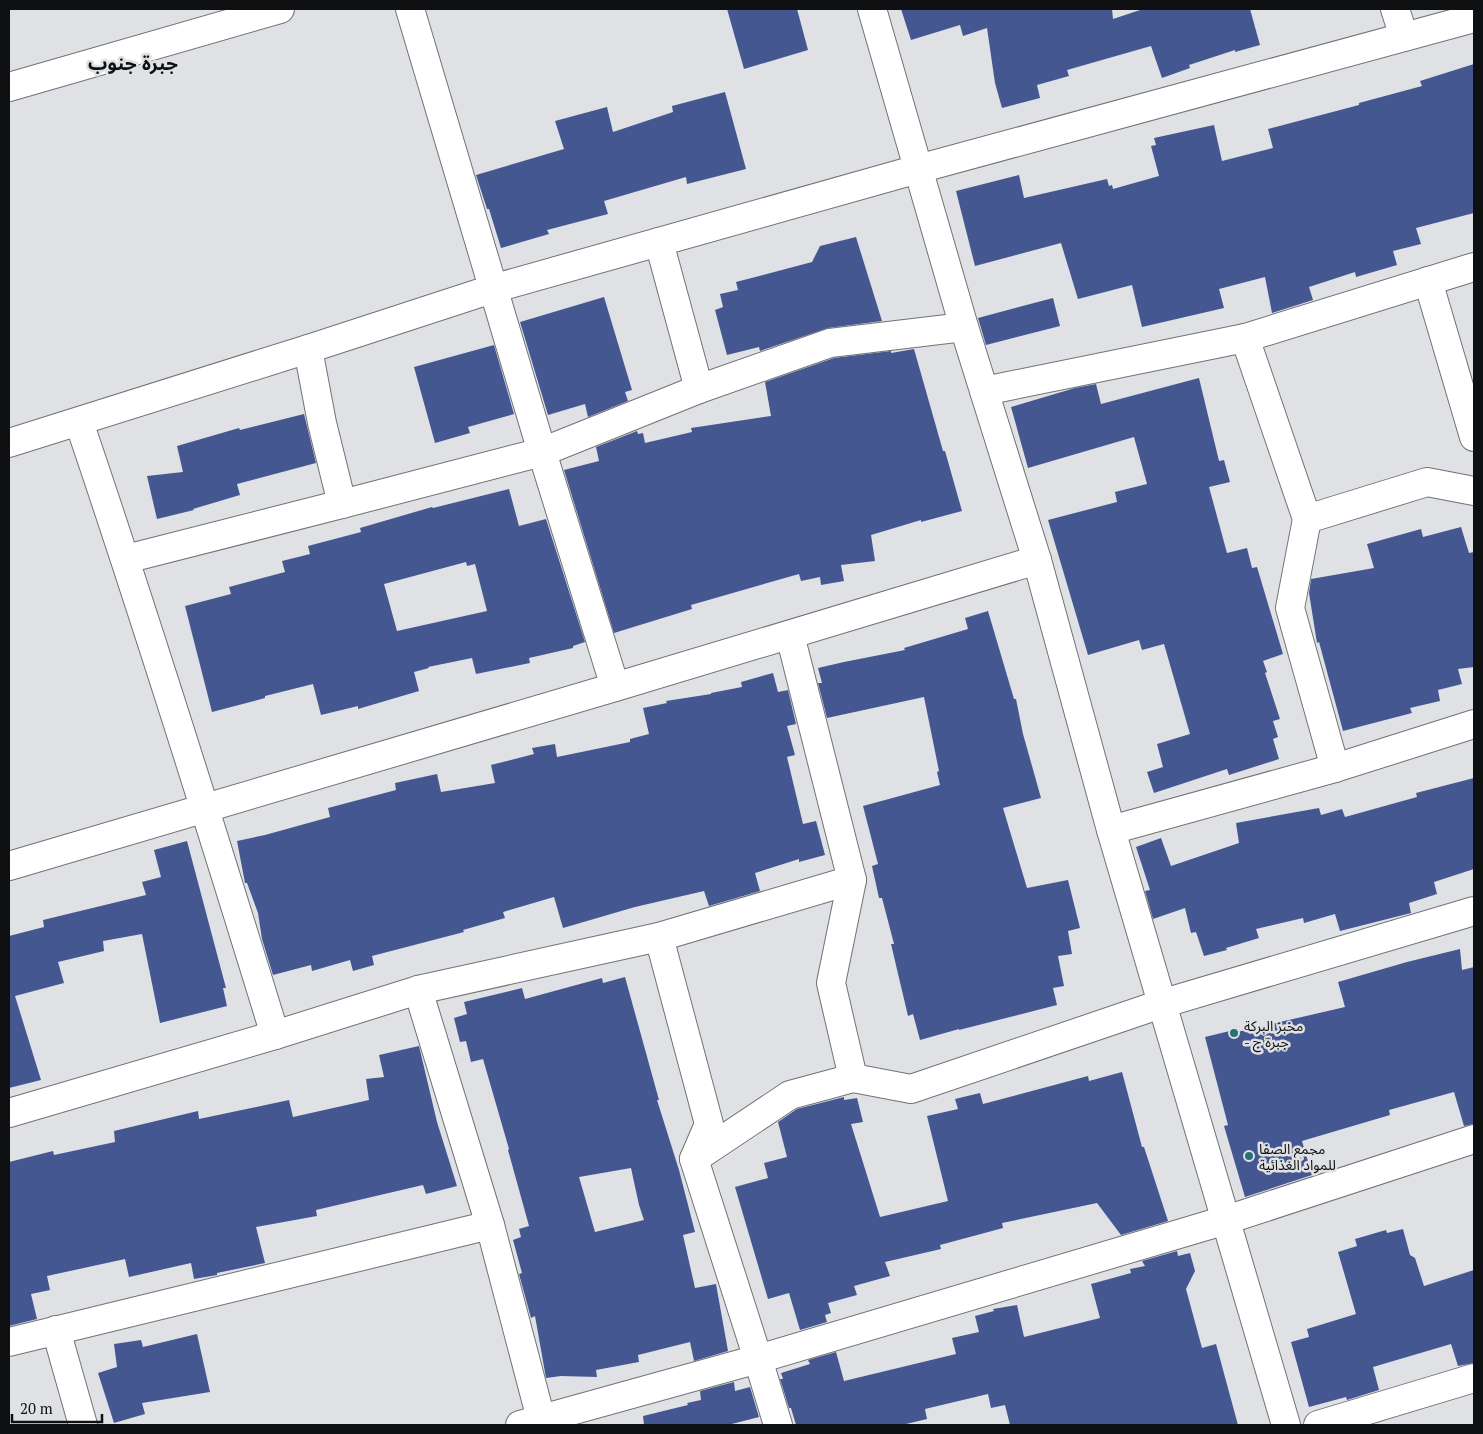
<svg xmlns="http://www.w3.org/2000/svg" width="1483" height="1434" font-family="'PT Serif','Noto Sans Arabic',serif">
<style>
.building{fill:#455791;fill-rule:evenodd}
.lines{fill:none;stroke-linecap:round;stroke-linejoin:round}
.minor-casing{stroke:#707275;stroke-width:30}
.minor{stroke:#fff;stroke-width:28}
.poi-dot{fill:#267175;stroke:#e0e1e5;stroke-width:2}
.labels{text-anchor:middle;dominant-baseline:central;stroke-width:5;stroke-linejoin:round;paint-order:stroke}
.poi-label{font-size:14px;fill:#0f1011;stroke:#e0e1e5;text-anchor:start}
.district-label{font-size:19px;font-weight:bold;fill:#0f1011;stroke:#e0e1e5}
</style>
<rect width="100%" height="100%" fill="#e0e1e5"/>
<g class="building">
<path d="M727,9H797L808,50L744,69Z"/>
<path d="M901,9H1112L1113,19L1143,9H1250L1260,45L1235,52V50L1189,65L1190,68L1162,78L1151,46L1067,70L1069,76L1037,85L1040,98L1002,108L995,83L987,28L963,36L960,25L911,40Z"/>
<path d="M1474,64V213L1416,228L1421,244L1393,251L1397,265L1356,277L1355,272L1309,287L1313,300L1272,313L1265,277L1219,289L1224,308L1142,327L1132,285L1078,299L1061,243L975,266L956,191L1019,175L1024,198L1107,179L1109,186L1112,185L1113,189L1159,176L1151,146L1156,145L1154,138L1214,125L1222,161L1273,148L1268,129L1359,105V103L1422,86L1420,81Z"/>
<path d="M725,92L746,169L687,184L686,177L604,201L608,214L547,230L549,234L501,248L489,209H487L476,175L564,149L555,121L607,107L613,132L673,112L672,106Z"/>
<path d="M856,237L882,321L828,328L760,351L759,347L727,355L715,310L723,307L720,294L738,290L736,282L812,262L820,246Z"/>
<path d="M604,297L632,390L625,392L628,401L588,417L585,404L548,415L520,322Z"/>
<path d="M1053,298L1060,326L986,345L978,318Z"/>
<path d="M494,345L514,414L468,427L470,433L435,443L414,367Z"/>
<path d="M914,349L943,451H945L962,511L921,522V520L871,535L875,561L841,565L844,581L821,585L820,577L801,581L799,574L691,605L692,609L614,633L564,470L599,461L596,447L637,431L638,434L643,433L645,443L692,432L691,428L771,416L765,382L834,358L891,351V353Z"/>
<path d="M1199,378L1219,461L1224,460L1230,482L1209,487L1227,553L1247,548L1252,568L1257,567L1283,654L1263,661L1267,672L1265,673L1280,719L1273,721L1278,737L1273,739L1279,759L1229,775L1227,769L1154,793L1147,772L1163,767L1157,744L1190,734L1164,644L1142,650L1139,640L1088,655L1048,520L1117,502L1115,492L1147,484L1134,437L1028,468L1011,407L1075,388L1096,384L1101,404Z"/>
<path d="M304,414L316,463L237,484L240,495L193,509L194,510L157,519L147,476L183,472L177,446L239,428L240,430Z"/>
<path d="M509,489L519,526L546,519L585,642L573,646V648L529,658L530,663L476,674L472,658L428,667L429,668L414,672L419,691L358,709V706L321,715L313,684L265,696V698L212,712L185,606L231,594L229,587L285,572L282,561L310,554L308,546L361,532L360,528L432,507L433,508ZM466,562L467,566L475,564L487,611L397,631L384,584Z"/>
<path d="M1461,527L1469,553L1474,552V667L1458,669L1462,684L1438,690L1440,701L1410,708L1412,713L1343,731L1319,642L1317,643L1309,593L1311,579L1374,568L1367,544L1421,529L1423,537Z"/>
<path d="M988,611L1014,699H1016L1023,734L1041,798L1003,808L1027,888L1068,880L1080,928L1068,931L1072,954L1058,956L1064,986L1053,988L1057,1005L959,1030V1029L920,1040L913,1014L908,1016L891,944H894L882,898H879L872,866L878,864L863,806L940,785L937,772L939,771L924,697L827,718L818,683H822L818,668L844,662L905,650L904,648L968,629L965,618Z"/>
<path d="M773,673L778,692L788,690L796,724L787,726L795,755L787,757L803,824L816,821L825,855L799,862V859L755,873L760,891L709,906L704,891L635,907L563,928L554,897L503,912L505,918L463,930L464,932L372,956L374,965L353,971L350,960L312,971L311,965L273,975L262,939L258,913L247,883H245L237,841L265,835L330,817L328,808L396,790L395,783L437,774L441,792L495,783L491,765L534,754L532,748L555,744L557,757L630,742V739L649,734L643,708L667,703L666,701L711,694V693L742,687L741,682Z"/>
<path d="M1474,778V869L1434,882L1437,894L1409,903L1411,913L1340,931L1335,914L1304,923L1303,918L1256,929L1259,938L1226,948L1227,950L1204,956L1196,932L1191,933L1185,908L1153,919L1145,891L1150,890L1136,847L1161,838L1171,866L1239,843L1236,823L1319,808L1321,815L1342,809L1345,817L1417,797L1416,793Z"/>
<path d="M187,841L226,988H223L227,1006L160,1023L142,934L103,941L104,951L58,962L64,983L15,996L41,1080L9,1088V936L44,927L43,920L146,895L142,882L161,877L154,850Z"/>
<path d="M1460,949L1462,970L1474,967V1124L1464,1126L1454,1092L1389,1110L1390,1115L1302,1141L1312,1175L1245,1197L1224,1126L1228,1125L1205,1037L1238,1029L1237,1032L1345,1007L1338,982L1407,962Z"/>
<path d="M625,977L659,1100H657L679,1170L695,1232L683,1235L695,1288L716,1284L728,1351L694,1361L690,1342L638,1355L639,1362L596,1370L597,1377L561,1376L546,1378L535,1316L531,1318L519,1274L522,1273L513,1240L521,1237L519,1229L529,1226L508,1150L509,1149L483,1059L471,1062L466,1041L460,1042L454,1018L467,1014L464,1002L522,988L525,999L602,978L603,983ZM631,1168L639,1205L644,1220L595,1232L579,1177Z"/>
<path d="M419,1046L437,1122L457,1186L426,1194L423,1185L316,1210L317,1216L256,1227L265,1263L217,1273V1275L194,1279L191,1263L129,1277L125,1259L47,1276L50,1290L31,1294L37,1319L9,1326V1162L53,1151L54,1155L115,1142L114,1131L198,1111L199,1119L289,1100L293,1117L369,1100L366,1079L384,1077L379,1055Z"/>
<path d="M1122,1072L1142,1147H1144L1168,1221L1121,1235L1097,1203L1002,1223L1003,1228L940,1245L941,1249L885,1262L890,1276L854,1286L857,1295L828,1303L831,1313L825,1315L827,1322L800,1330L789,1293L768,1299L735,1187L768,1178L764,1163L787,1157L778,1122L797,1109L844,1097V1100L857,1098L863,1122L851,1124L880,1217L948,1201L927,1116L958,1109L955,1099L980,1093L983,1104L1088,1076L1089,1081Z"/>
<path d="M1403,1229L1410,1255L1415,1258L1424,1286L1474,1270V1363L1458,1366L1451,1344L1373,1367L1379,1390L1347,1400L1346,1397L1309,1407L1291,1342L1309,1337L1307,1329L1356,1314L1338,1252L1357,1246L1355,1239L1386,1230L1387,1233Z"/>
<path d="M1177,1251L1178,1256L1190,1253L1195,1271L1186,1289L1202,1348L1216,1344L1238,1425H1010L1005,1405L991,1408L988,1394L925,1409L927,1419L902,1425H796L791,1408H789L780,1379H783L781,1373L810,1364L808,1360L836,1352L844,1381L956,1354L952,1338L979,1332L975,1316L994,1311L993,1309L1017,1305L1024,1337L1100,1318L1091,1284L1131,1273L1130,1269L1145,1266L1142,1261Z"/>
<path d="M197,1334L210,1392L142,1403L145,1414L114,1423L98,1373L117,1367L114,1344L141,1340L143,1347Z"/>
<path d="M734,1382L735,1391L750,1387L759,1417L728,1425H644L643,1416L688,1405L687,1403L701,1400L700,1391Z"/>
</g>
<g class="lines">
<defs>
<g id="minor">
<path d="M410,9L542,452L615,687"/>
<path d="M872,9L964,327L1037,560L1111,830L1286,1425"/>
<path d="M1395,9L1404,37"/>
<path d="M9,87L280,9"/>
<path d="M659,242L699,389"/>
<path d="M1428,281L1474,437"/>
<path d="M1245,338L1307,519L1290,608L1335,768"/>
<path d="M308,349L322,423L342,504"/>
<path d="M984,391L1245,338L1474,267"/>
<path d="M79,422C148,625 212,830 275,1035"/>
<path d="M9,443L308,349L492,289L918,169L1474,18"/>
<path d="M1307,519L1427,482L1474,491"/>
<path d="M126,559L342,504L542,452L699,389L830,343L964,327"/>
<path d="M790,635L852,880L831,983L853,1078"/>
<path d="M1111,830L1335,768L1474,724"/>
<path d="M9,866L615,687L1037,560"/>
<path d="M659,937L709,1124L694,1159L758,1359L778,1425"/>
<path d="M418,990L490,1225L541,1419"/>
<path d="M9,1113L275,1035L418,990L659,937L852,880"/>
<path d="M694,1159L790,1095L853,1078L911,1089L1161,1004L1474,911"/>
<path d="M56,1330L83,1425"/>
<path d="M9,1342L490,1225"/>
<path d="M520,1425L758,1359L1226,1220L1474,1139"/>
<path d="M1318,1425L1474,1378"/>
</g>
</defs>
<use href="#minor" class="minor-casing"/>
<use href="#minor" class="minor"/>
</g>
<g class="poi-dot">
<circle cx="1234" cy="1033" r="5"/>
<circle cx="1249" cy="1156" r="5"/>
</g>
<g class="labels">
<g class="poi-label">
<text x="1244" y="1025">مخبز البركة<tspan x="1244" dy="16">- جبرة ج</tspan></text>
<text x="1259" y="1148">مجمع الصفا<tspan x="1259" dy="16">للمواد الغذائية</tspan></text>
</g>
<g class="district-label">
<text x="133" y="62">جبرة جنوب</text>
</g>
</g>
<rect width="1483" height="1434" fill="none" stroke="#0f1011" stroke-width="20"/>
<path d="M12 1414v8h90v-8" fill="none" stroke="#0f1011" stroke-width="2.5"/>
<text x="20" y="1414" font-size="15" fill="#0f1011" stroke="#e0e1e5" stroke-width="4" paint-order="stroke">20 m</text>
</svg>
